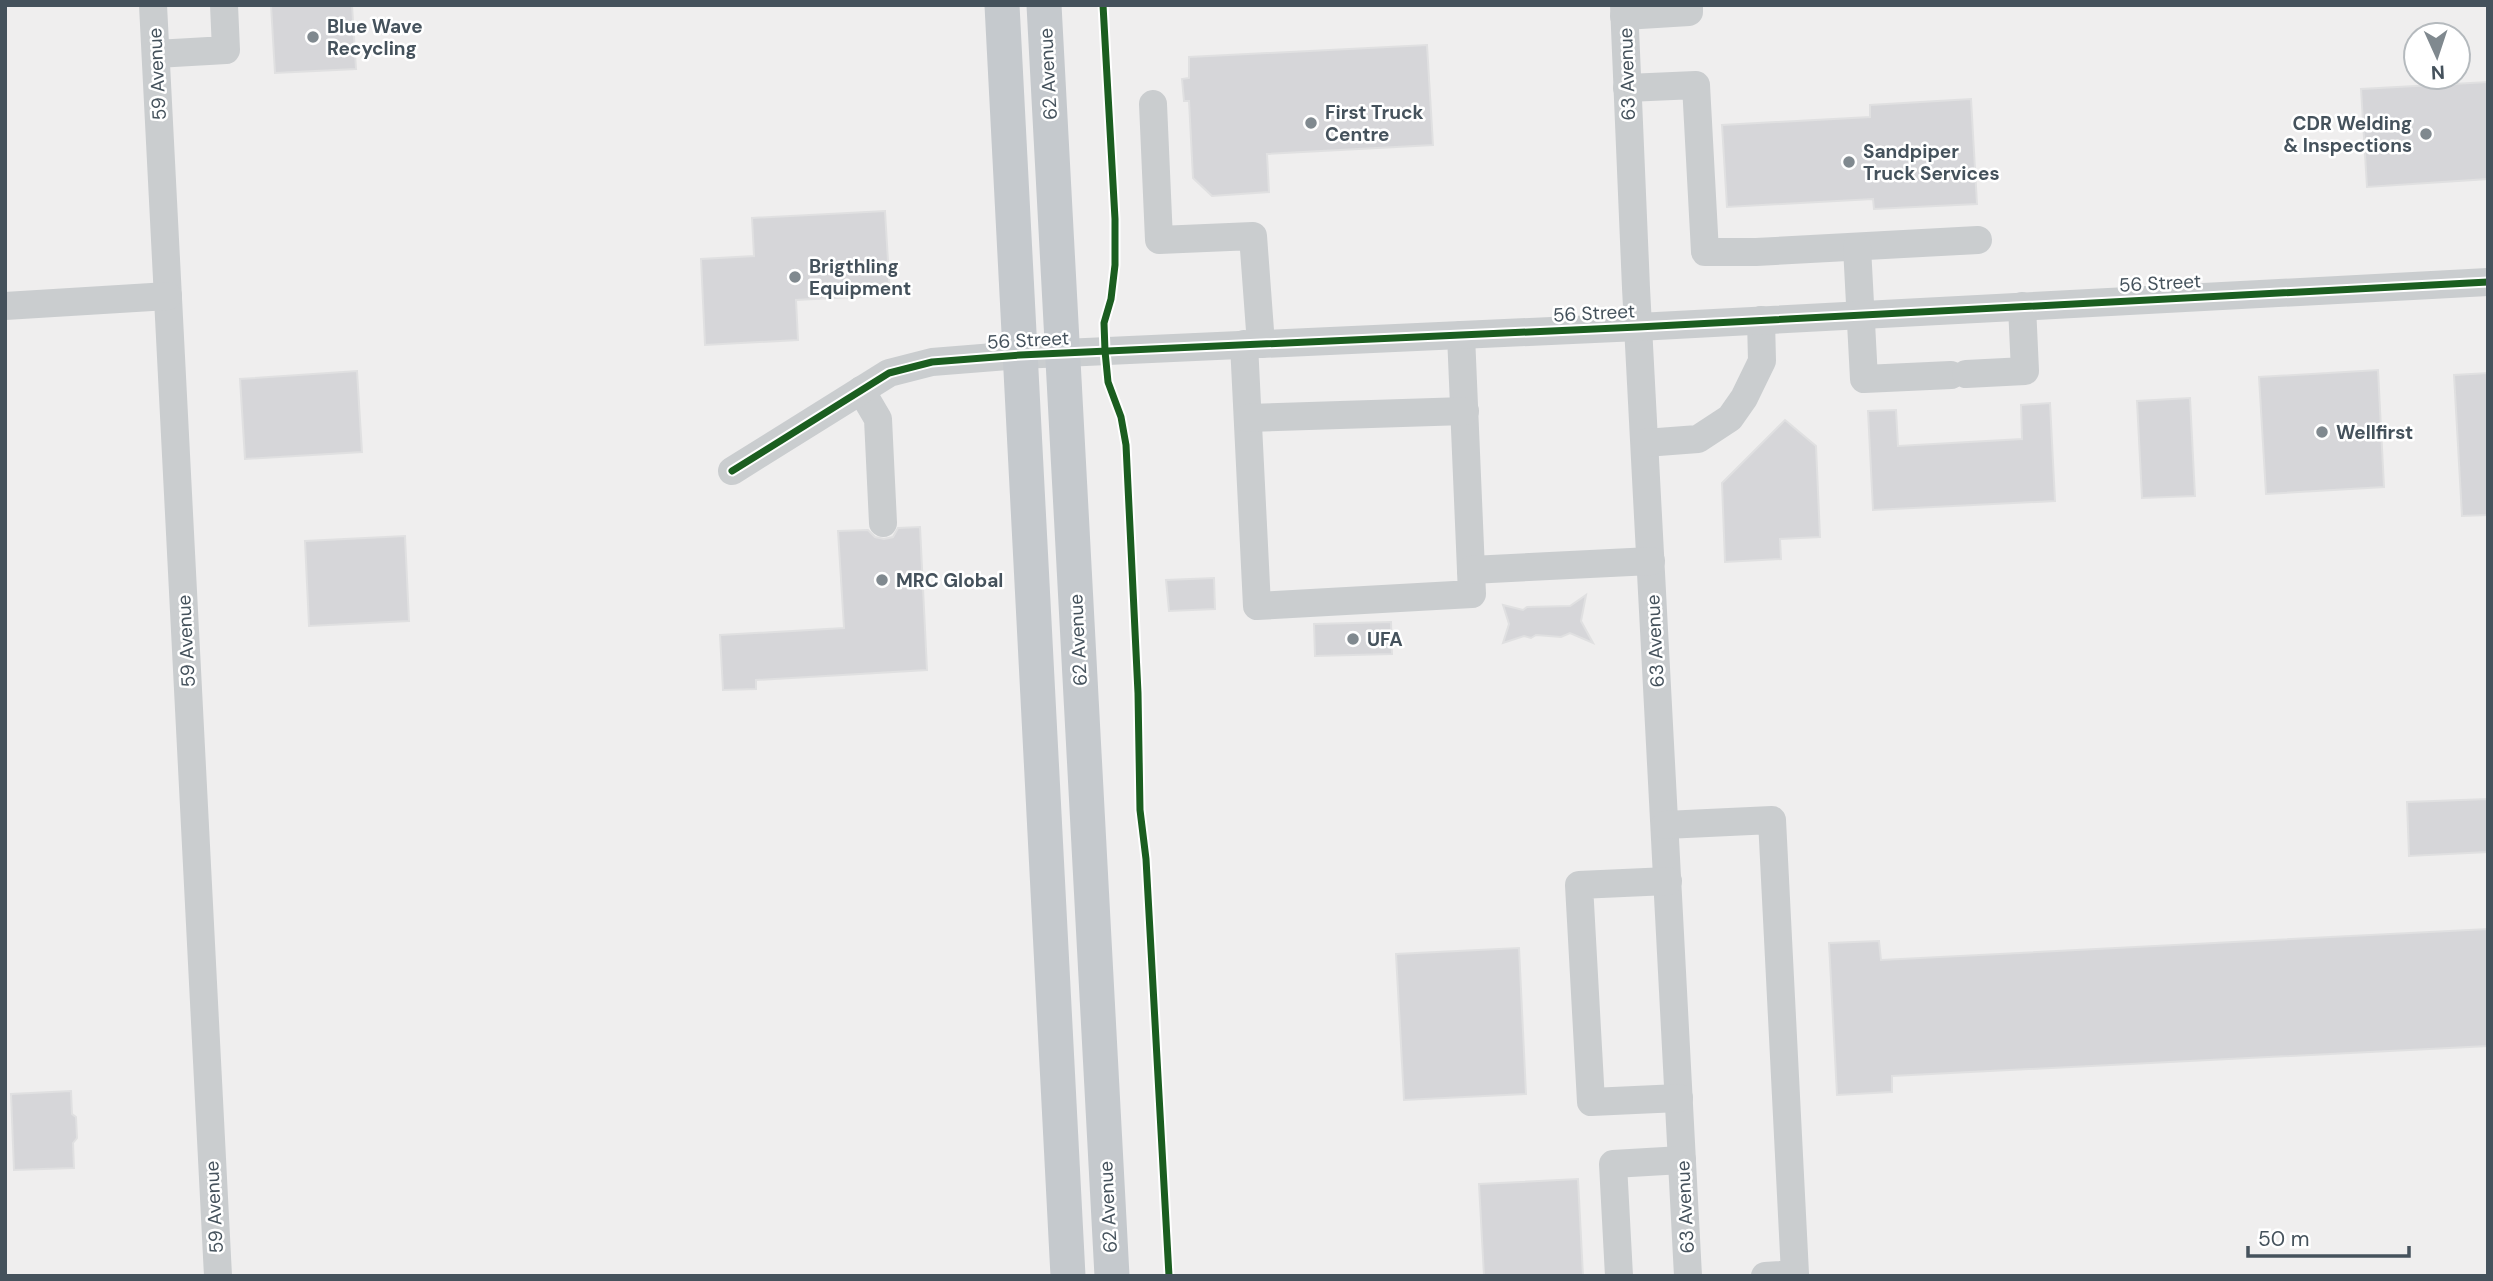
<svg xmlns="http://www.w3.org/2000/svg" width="2493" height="1281" font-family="'DM Sans',sans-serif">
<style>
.building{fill:#d6d6d9;stroke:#e0e0e1;stroke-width:2}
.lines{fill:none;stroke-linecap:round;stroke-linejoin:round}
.minor{stroke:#cacdcf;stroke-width:28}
.major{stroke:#c5c9cd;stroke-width:35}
.cycleway-casing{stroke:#fff;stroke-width:11}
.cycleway{stroke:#1b5e20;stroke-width:7}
.poi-dot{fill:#80898f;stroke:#fff;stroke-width:2.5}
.labels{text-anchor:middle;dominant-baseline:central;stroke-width:5;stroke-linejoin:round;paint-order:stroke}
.poi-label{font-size:19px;font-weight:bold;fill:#45525c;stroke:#fff;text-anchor:start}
.street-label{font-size:19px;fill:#45525c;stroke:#fff}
</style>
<rect width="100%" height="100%" fill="#efeeee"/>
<g class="building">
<path d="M271,5H352L356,69L275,73Z"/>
<path d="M1427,45L1433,145L1267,154L1269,192L1212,196L1193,178L1189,101H1184L1182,79L1189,78V57Z"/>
<path d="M2488,82V179L2367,187L2361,89Z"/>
<path d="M1971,99L1977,204L1874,209L1873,199L1727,207L1722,125L1870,117V105Z"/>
<path d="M885,211L890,295L796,300L798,340L705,345L701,259L754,256L752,218Z"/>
<path d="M2378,370L2384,487L2266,494L2259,377Z"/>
<path d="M357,371L362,452L245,459L240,379Z"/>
<path d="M2488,373V515L2462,516L2454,375Z"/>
<path d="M2190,398L2195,496L2142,498L2137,401Z"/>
<path d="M2050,403L2055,501L1873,510L1868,411L1896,410L1898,446L2022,439L2021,405Z"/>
<path d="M1785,420L1816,446L1820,537L1780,539L1781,559L1725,562L1722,483Z"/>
<path d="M920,527L927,670L756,680V689L723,690L720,635L844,628L838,531L868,530L875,537L884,539L893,537L898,528Z"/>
<path d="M405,536L409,621L309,626L305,541Z"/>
<path d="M1214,578L1215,609L1169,611L1166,580Z"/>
<path d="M1586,595L1581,621L1593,643L1570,633L1561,637L1536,635L1531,638L1524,636L1503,643L1509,624L1503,605L1523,610L1527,607L1570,606Z"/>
<path d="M1391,622L1392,654L1315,656L1314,624Z"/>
<path d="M2488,799V852L2409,856L2407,802Z"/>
<path d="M2488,929V1046L1892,1076V1092L1837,1095L1829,943L1879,941L1881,960Z"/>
<path d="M1519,948L1526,1094L1404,1100L1396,954Z"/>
<path d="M71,1091L72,1114L76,1117L77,1138L73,1143L74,1168L14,1170L11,1094Z"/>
<path d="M1578,1179L1583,1276H1484L1479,1184Z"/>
</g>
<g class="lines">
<g class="minor">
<path d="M153,5L218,1276"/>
<path d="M1624,5L1636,288L1688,1276"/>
<path d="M1624,16L1689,12V5"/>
<path d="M156,54L226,50L224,5"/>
<path d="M1627,88L1696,85L1705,252H1756L1978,240"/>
<path d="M1153,104L1159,240L1253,236L1261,344"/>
<path d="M1857,247L1864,379L1951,375"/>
<path d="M5,306L168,296"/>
<path d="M1244,344L1257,606L1472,594L1461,335"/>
<path d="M1966,374L2025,371L2022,306"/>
<path d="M861,390L878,419L883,523"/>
<path d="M1248,418L1465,411"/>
<path d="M1645,443L1698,439L1730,418L1744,398L1762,361L1761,320"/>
<path d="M732,471L889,373L932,362L1020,355L1638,327L2488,282"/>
<path d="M1471,570L1651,561"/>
<path d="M1665,825L1772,820L1795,1274L1765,1276"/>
<path d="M1668,881L1579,885L1591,1102L1679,1098"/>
<path d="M1619,1276L1613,1164L1682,1160"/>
</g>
<g class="major">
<path d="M1002,5L1068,1276"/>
<path d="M1044,5L1112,1276"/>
</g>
<defs>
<g id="cycleway">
<path d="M1103,5L1115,219V265L1111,299L1104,323L1105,351L1108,382L1121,417L1126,445L1138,693L1140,810L1146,859L1169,1276"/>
<path d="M732,471L889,373L932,362L1020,355L1638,327L2488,282"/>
</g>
</defs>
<use href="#cycleway" class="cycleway-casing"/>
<use href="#cycleway" class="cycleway"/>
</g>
<g class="poi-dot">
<circle cx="313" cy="37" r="7"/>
<circle cx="1311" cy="123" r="7"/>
<circle cx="2426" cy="134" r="7"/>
<circle cx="1849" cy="162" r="7"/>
<circle cx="795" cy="277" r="7"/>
<circle cx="2322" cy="432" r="7"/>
<circle cx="882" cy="580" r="7"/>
<circle cx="1353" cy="639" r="7"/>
</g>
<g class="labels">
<g class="poi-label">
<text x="327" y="26">Blue Wave<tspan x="327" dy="22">Recycling</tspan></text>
<text x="1325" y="112">First Truck<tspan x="1325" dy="22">Centre</tspan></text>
<text x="2412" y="123" text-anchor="end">CDR Welding<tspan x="2412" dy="22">&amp; Inspections</tspan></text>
<text x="1863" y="151">Sandpiper<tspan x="1863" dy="22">Truck Services</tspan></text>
<text x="809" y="266">Brigthling<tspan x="809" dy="22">Equipment</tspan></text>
<text x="2336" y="432">Wellfirst</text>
<text x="896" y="580">MRC Global</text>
<text x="1367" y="639">UFA</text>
</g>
<g class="street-label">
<text transform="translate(157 74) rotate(-93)">59 Avenue</text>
<text transform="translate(1048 74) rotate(-93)">62 Avenue</text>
<text transform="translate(1627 74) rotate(-92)">63 Avenue</text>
<text transform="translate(2160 283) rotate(-3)">56 Street</text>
<text transform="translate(1594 313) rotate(-3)">56 Street</text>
<text transform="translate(1028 340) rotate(-3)">56 Street</text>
<text transform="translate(1078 640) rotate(-93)">62 Avenue</text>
<text transform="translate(186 641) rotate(-93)">59 Avenue</text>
<text transform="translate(1655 641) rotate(-93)">63 Avenue</text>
<text transform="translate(214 1207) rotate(-93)">59 Avenue</text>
<text transform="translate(1108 1207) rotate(-93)">62 Avenue</text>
<text transform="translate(1685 1207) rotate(-93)">63 Avenue</text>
</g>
</g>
<rect width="2493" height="1281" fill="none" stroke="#45525c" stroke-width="14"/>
<g transform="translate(2437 56) rotate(177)"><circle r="33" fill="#ffffff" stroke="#b5babe" stroke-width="2"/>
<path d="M0-5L12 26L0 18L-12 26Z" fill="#80898f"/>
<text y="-10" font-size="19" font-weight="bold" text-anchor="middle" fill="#45525c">N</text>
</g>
<path d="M2248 1246v10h161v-10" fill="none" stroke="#45525c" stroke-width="3.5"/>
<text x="2258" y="1246" font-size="21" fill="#45525c" stroke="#ffffff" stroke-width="5" paint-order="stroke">50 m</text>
</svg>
